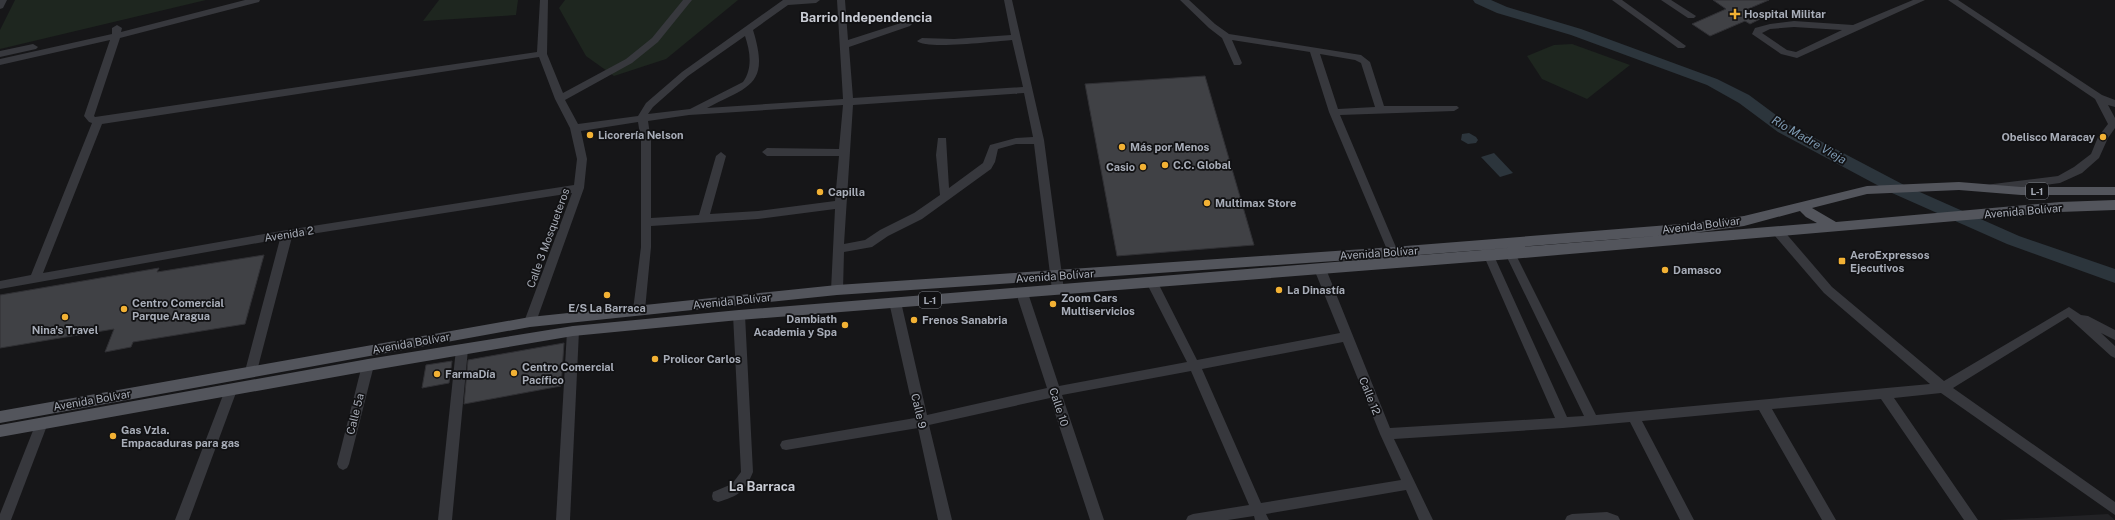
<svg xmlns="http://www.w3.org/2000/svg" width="2115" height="520" font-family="'Public Sans',sans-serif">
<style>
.built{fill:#222225}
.green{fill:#1e261f}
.water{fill:#2c353c}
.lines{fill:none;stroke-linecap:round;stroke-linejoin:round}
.river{fill:#2c353c;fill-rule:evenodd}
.building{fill:#404145;stroke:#303034}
.minor{fill:#37383d;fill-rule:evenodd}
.major{fill:#53555c;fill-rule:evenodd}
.poi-dot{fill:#f2b134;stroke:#111113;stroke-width:1.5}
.labels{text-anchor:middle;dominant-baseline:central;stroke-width:3.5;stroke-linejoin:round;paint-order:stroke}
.shield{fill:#111113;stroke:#7b7e86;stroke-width:1}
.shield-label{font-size:10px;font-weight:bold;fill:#a8adb8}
.poi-label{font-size:11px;font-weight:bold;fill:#a8adb8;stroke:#111113;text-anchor:start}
.street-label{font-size:11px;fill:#a8adb8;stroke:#111113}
.water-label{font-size:12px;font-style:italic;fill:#7f9bb3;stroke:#111113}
.quarter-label{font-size:13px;font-weight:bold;fill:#c9ccd4;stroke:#111113}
</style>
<rect width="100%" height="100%" fill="#161618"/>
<path class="built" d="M2108,514L2115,520H2000Z"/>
<g class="green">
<path d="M15,0H206L0,49V30Z"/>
<path d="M439,0H518L516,15L423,21Z"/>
<path d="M565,0H738L666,59L614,76L586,56L559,8Z"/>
<path d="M1572,44L1630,65L1587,99L1542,79L1527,56L1554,45Z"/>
</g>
<g class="water">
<path d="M1469,133L1476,137L1478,140L1476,143L1468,144L1461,140L1462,134Z"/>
<path d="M1494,153L1513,173L1500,177L1481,157Z"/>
</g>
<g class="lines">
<path class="river" d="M1473,0H1491L1507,7L1581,29L1717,79L1749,95L1788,124L1904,185L2019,236L2115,269V283L2007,244L1892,193L1778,132L1739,103L1707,85L1571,35L1497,13L1475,3Z"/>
</g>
<g class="building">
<path d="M1713,0H1769L1748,9L1762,18L1750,24L1745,21L1710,36L1692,24L1726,9Z"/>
<path d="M1205,76L1254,245L1117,256L1085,84Z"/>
<path d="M264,255L245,324L133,342L131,347L105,352L114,329L0,348V295L159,268L157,272Z"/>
<path d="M564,343L561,386L464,404L468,360Z"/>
<path d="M452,361L449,383L422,388L426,365Z"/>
</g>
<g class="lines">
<g class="minor">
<path d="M0,0H7L3,8L0,9Z"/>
<path d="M245,0H260L259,2L120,38L94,116L95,117L537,52L540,0H548L547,54L563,93L626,59L652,38L683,0H692L658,42L632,63L565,100L578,124L638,116L646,103L682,72L783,0H820L816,3L788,5L753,30C770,85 750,86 707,108L843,99L837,0H845L848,40L904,22L907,21L912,24L910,26L849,47L853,98L1023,87L1012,40C998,41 925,50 917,41L922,38L954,39L1011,35L1004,0H1012L1044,140L1064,290L1062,293H1054L1052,290L1034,144H1016L998,149L995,162L991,169L922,219L888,236L872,247L844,252L843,290L841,293H833L831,290L835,209L758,219L651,226V247L645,310L643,313H635L633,310L641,247V141L638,122L581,131L587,159L584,188L536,322L534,325H526L524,322L572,193L292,237L257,371L255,374L251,376L247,374L245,371L280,239L0,289V281L31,275L92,123L89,122L84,116L110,40L0,65V59L112,34V28L117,25L122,28L121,32ZM745,36C750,51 753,68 743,82L690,109L648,114L653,107L688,76ZM539,57L555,99L570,128L577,159L574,185L287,230L43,273L102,124ZM1024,93L1033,137L1016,138L990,145L983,163L949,188L946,138H938L936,155L940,195L914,213L880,230L865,240L844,244L853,105ZM843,105L839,149L767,148L762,152L767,156H839L835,201L758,211L710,214L726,156L721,152L716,156L699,215L651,218V141L648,121L689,115Z"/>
<path d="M1180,0H1189L1215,24L1229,34L1361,55L1370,62L1384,106H1457L1459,108L1454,111L1340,115L1398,252L1397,255H1389L1388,252L1329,112L1310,52L1232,40L1242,63L1240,65H1234L1222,38L1209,28ZM1320,54L1355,60L1361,63L1375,107L1338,109Z"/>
<path d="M1612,0H1622L1686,46L1684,48H1678Z"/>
<path d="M1661,0H1671L1696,16L1694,18H1688Z"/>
<path d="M1913,0H1925L1797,58L1781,54L1752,34L1755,28L1770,24L1794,21L1853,25ZM1794,27L1842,30L1796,52L1787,50L1762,33L1770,29Z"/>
<path d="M1948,0H1958L2102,95L2115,100V107L2108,105L2115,118V128L2108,138L2099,158L2082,173L2060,183L1993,192L1989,191L1988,188L1989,185L1993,184L2058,176L2074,167L2091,154L2098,137L2108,124L2095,99Z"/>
<path d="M33,44L38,47L36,49L0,57V51Z"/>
<path d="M1779,229L1783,230L1832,287L1944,381L2069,307L2081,315L2088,316L2115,330V340L2101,333L2115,346V358L2111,356L2068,317L1953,388L2115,502V515L1941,393L1894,398L1978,520H1964L1881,399L1772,409L1836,520H1822L1759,410L1642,421L1694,520H1680L1630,422L1563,428L1394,439L1433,520H1419L1406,490L1266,514L1269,520H1255L1254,516L1228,520H1186L1188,516L1193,514L1249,505L1191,371L1062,395L1104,520H1090L1050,398L929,425L952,520H938L918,428L786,450L782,449L780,445L782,441L786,440L915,418L889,302L891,299H899L901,302L927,415L1047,388L1016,293L1018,290H1026L1028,293L1059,386L1187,362L1146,282L1148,279H1156L1197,360L1340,333L1314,269L1316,266H1324L1326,269L1390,428L1555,418L1480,247L1485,243L1490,247L1567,417L1584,416L1502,247L1503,244L1507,243L1512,247L1596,415L1930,384L1824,293L1775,236L1774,233L1775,230ZM1343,342L1380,434L1401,480L1261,503L1202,369Z"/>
<path d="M739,311L743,312L745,315L753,472C745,492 738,496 718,502L713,500L712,496L713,492L732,484L741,472L733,315L735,312Z"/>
<path d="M573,326L577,328L579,331L570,520H556L567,331L569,328Z"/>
<path d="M462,344L466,346L468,349L452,520H438L456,349L458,346Z"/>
<path d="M368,360L372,362L374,365L349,464L347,468L343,470L339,468L337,464L362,365L364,362Z"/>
<path d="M231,385L235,386L237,390L189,520H175L225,390L227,386Z"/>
<path d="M42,418L46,419L48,423L11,520H0V514L36,423L38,419Z"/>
<path d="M1607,512L1618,516L1620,520H1565L1567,516L1572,514Z"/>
</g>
<path class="major" d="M1959,182L2021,187H2115V195H2021L1959,190L1867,194L1812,208L1836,222L2060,202L2115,200V210L2060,212L1511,259L739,320L573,336L368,371L0,437V425L368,359L573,326L739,310L1817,223L1806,217L1800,211L1744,226L1694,233L1393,257L837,295L530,327L0,423V411L530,317L837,285L1393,247L1694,223L1744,216L1867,186Z"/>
</g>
<g class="poi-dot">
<path d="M1733 8h4v4h4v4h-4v4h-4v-4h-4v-4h4z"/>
<circle cx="590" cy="135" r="4"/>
<circle cx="2103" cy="137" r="4"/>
<circle cx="1122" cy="147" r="4"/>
<circle cx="1165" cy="165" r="4"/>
<circle cx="1143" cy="167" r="4"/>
<circle cx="820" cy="192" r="4"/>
<circle cx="1207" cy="203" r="4"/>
<rect x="1838" y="257" width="8" height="8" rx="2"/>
<circle cx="1665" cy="270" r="4"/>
<circle cx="1279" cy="290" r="4"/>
<circle cx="607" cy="295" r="4"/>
<circle cx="1053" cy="304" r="4"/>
<circle cx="124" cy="309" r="4"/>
<circle cx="65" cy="317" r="4"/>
<circle cx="914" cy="320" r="4"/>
<circle cx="845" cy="325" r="4"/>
<circle cx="655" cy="359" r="4"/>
<circle cx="514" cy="373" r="4"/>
<circle cx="437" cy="374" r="4"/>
<circle cx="113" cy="436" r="4"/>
</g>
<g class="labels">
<g class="shield">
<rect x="2026" y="183" width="22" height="16" rx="3"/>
<rect x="919" y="292" width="22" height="16" rx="3"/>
</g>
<g class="shield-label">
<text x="2037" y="191">L-1</text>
<text x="930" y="300">L-1</text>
</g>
<g class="poi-label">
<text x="1744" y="14">Hospital Militar</text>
<text x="598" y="135">Licorería Nelson</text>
<text x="2095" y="137" text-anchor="end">Obelisco Maracay</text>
<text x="1130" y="147">Más por Menos</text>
<text x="1173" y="165">C.C. Global</text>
<text x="1135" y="167" text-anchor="end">Casio</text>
<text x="828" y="192">Capilla</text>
<text x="1215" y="203">Multimax Store</text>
<text x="1850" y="255">AeroExpressos<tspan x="1850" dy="13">Ejecutivos</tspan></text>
<text x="1673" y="270">Damasco</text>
<text x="1287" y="290">La Dinastía</text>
<text x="1061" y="298">Zoom Cars<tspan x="1061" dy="13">Multiservicios</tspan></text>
<text x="132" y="303">Centro Comercial<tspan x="132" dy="13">Parque Aragua</tspan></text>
<text x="607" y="308" text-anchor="middle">E/S La Barraca</text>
<text x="837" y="319" text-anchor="end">Dambiath<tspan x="837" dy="13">Academia y Spa</tspan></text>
<text x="922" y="320">Frenos Sanabria</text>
<text x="65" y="330" text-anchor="middle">Nina's Travel</text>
<text x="663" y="359">Prolicor Carlos</text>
<text x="522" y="367">Centro Comercial<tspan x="522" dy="13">Pacífico</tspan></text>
<text x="445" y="374">FarmaDía</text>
<text x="121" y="430">Gas Vzla.<tspan x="121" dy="13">Empacaduras para gas</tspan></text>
</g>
<g class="street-label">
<text transform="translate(2023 211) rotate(-5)">Avenida Bolívar</text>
<text transform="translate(1701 225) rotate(-7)">Avenida Bolívar</text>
<text transform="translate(289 234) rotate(-9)">Avenida 2</text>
<text transform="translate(548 238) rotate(-70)">Calle 3 Mosqueteros</text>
<text transform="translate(1379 253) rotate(-4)">Avenida Bolívar</text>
<text transform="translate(1055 276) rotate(-4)">Avenida Bolívar</text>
<text transform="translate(732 301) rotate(-6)">Avenida Bolívar</text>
<text transform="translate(411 343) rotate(-10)">Avenida Bolívar</text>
<text transform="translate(1370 396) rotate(68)">Calle 12</text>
<text transform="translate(92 400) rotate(-10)">Avenida Bolívar</text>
<text transform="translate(1059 407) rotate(72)">Calle 10</text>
<text transform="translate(919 411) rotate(77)">Calle 9</text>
<text transform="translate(355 414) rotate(-76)">Calle 5a</text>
</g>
<g class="water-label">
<text transform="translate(1809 140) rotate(30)">Río Madre Vieja</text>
</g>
<g class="quarter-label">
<text x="866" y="17">Barrio Independencia</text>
<text x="762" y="486">La Barraca</text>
</g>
</g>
</svg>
